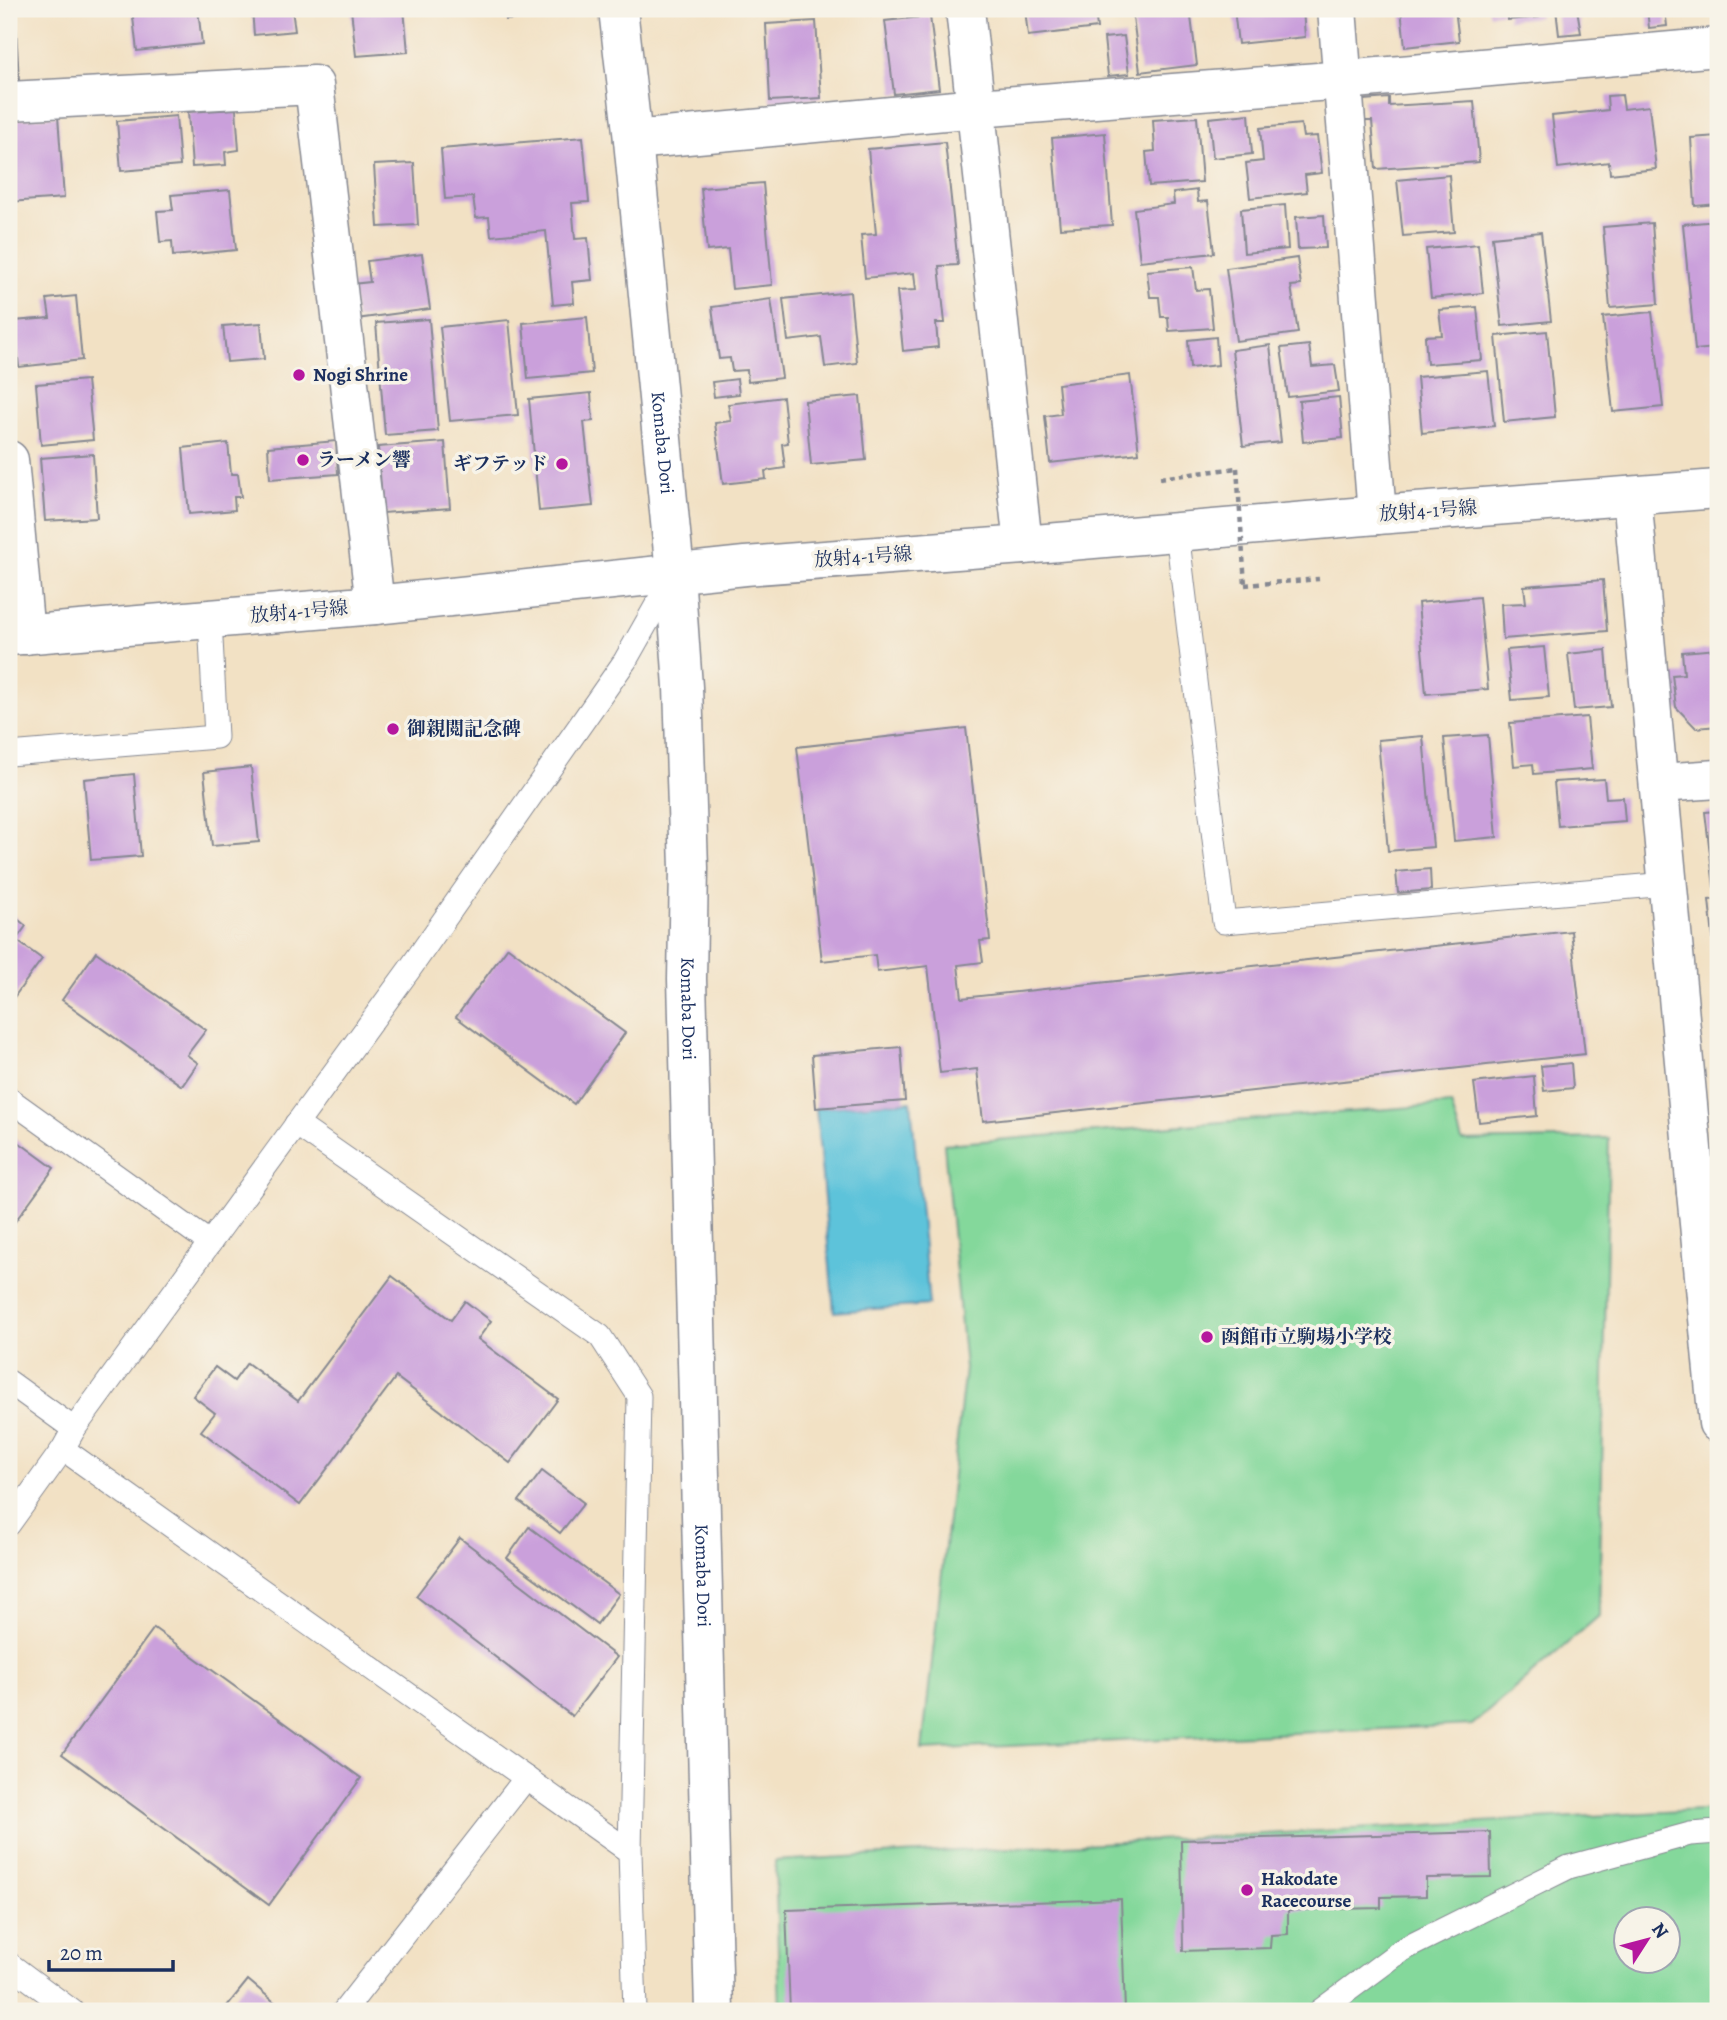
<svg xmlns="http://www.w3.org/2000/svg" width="1727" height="2020" font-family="Alegreya,'Noto Serif JP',serif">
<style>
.green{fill:#84d89b;stroke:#50847c;stroke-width:2;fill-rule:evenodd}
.water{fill:#5dc3da;stroke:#3c799c;stroke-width:2}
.building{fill:#caa0db}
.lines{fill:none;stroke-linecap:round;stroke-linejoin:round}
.lane-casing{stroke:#868891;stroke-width:25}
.street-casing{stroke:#868891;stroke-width:41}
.secondary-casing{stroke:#868891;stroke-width:41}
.path{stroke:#868891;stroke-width:4.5;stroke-dasharray:5 5;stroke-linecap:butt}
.lane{stroke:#fff;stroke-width:23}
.street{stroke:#fff;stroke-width:38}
.secondary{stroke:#fff;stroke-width:38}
.path-bridge{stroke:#868891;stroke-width:4.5;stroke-dasharray:5 5;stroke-linecap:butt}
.poi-dot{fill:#b5179e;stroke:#f7f3e8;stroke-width:2.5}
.labels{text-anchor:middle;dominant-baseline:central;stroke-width:7;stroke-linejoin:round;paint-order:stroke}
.poi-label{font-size:19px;font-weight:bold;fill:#1b2f5e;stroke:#f7f3e8;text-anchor:start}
.street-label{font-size:19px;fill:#1b2f5e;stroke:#f7f3e8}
</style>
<rect width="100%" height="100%" fill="#f7f3e8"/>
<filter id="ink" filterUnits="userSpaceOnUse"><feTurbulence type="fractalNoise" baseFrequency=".0143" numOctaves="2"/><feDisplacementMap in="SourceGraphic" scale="14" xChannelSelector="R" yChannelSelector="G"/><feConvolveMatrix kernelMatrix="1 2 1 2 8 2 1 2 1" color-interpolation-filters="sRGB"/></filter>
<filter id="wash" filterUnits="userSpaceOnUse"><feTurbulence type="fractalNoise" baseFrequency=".00686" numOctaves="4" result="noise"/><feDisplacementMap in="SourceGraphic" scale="28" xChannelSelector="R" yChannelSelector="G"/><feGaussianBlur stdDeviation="1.57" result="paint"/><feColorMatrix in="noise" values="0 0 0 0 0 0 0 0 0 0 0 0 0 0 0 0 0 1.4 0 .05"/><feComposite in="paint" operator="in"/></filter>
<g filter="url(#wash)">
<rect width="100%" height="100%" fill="#f2e1c4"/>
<g class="green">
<path d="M1451,1104L1462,1141L1609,1138L1599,1616L1472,1725L922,1750L965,1368L944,1144Z"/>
<path d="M1718,1809V2011H780L775,1861ZM1626,1918H1668V1960H1626Z"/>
</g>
<path class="water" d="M911,1101L929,1305L834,1312L816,1108Z"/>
<g id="blocks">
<g class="building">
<path d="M9,9H15L19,81H9Z"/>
<path d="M132,9H198L202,44L137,51Z"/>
<path d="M252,9H292L295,31L254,35Z"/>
<path d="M351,9H404L408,52L356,56Z"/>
<path d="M505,9H558L559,15L506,20Z"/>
<path d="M1025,9H1095L1097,28L1028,36Z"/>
<path d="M1132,9H1190L1197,65L1140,72Z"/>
<path d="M1234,9H1303L1305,37L1238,44Z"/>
<path d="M1401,9H1455L1459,41L1405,47Z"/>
<path d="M1489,9H1538L1539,17L1508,20V12L1489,14Z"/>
<path d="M1556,9H1577L1581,33L1559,35Z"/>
<path d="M1647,9H1665L1667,26L1649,28Z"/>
<path d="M930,16L939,89L894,94L885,21Z"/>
<path d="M816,21L821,98L770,101L766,24Z"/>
<path d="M1124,36L1129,74L1108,76L1104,38Z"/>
<path d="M1622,95L1624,109L1649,106L1656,169L1610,174L1609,162L1558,168L1552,116L1608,110L1607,96Z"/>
<path d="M1389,98V106L1474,101L1479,162L1376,169L1372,121H1365L1363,100Z"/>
<path d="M236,109L239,150L225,152L226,165L192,167L188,112Z"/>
<path d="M1249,114L1252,154L1213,158L1209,118Z"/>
<path d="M58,116L64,198L9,202V120Z"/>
<path d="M176,116L180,166L121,171L117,121Z"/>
<path d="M1197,117L1202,182L1149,186L1146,152L1155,151L1153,120Z"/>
<path d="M1301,124L1303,137L1317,136L1322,173L1305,175L1307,192L1250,198L1246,163L1263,161L1260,128Z"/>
<path d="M1105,133L1112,225L1060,228L1052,138Z"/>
<path d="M1718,136V204L1695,206L1691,138Z"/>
<path d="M583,137L589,202L572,203L575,239L588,238L592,280L572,282L574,303L553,305L546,231L491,236L489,217L476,218L473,197L445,199L441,149Z"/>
<path d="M945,142L958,265L939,266L945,323H936L938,347L903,351L897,291L916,290L914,273L865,278L861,235L876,234L868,149Z"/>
<path d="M414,163L418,225L378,227L374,165Z"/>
<path d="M1449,175L1454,232L1403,236L1397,180Z"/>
<path d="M763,183L772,285L732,289L728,249L707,251L701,188Z"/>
<path d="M230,190L236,250L173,256L172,241L160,242L157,211L173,210L171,195Z"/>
<path d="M1197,190L1198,202L1208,201L1214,253L1140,261L1134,209L1174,204L1173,193Z"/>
<path d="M1285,205L1288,249L1244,253L1241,209Z"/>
<path d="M1324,215L1326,248L1298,249L1296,217Z"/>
<path d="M1718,221V359H1716L1715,348L1695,350L1683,224Z"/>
<path d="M1652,223L1658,304L1610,308L1603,227Z"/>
<path d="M1541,232L1551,321L1502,326L1492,237Z"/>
<path d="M1478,244L1483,293L1431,298L1426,249Z"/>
<path d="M422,254L430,309L356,319L352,284L370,282L367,261Z"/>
<path d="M1297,258L1301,285L1291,286L1298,333L1236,341L1226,268Z"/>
<path d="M1193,267L1196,290L1209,289L1213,328L1169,331L1168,317H1161L1159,297H1150L1147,271Z"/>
<path d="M850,292L857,363L825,367L821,337L788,341L783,299Z"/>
<path d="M76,296L82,360L19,367L14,321L50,318L47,299Z"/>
<path d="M771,299L782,378L748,382L747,370L732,371L730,358L719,359L712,307Z"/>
<path d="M1477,307L1482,360L1427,364L1425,336L1442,335L1439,310Z"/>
<path d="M1652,312L1663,407L1613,412L1603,317Z"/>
<path d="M587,317L592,373L528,379L523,323Z"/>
<path d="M429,319L438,431L385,435L376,323Z"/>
<path d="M509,320L518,415L450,421L440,327Z"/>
<path d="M261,323L264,359L227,362L223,326Z"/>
<path d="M1547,331L1555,417L1504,422L1496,336Z"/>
<path d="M1216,337L1218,365L1190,368L1188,340Z"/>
<path d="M1270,345L1281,442L1243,446L1232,350Z"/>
<path d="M1309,345L1312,367L1335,365L1339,391L1288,397L1281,348Z"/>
<path d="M1488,371L1494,426L1422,433L1417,377Z"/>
<path d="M1130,375L1139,453L1050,463L1045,416L1061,414L1058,384Z"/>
<path d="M737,379L739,394L714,397L712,382Z"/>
<path d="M87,380L93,440L41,445L36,384Z"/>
<path d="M591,393L593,421L584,422L593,506L539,511L529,399Z"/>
<path d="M860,396L866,460L811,465L805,401Z"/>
<path d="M783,397L788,443L782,444L785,468L765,471L766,479L723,484L715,423L731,421L728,404Z"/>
<path d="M1339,397L1343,438L1303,442L1299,401Z"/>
<path d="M336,441L338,474L270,479L268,447Z"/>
<path d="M445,442L450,508L383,513L378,447Z"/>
<path d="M228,443L231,474H238L241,497H234L235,510L189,514L183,448Z"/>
<path d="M93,454L97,518L45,521L40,458Z"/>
<path d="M1603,580L1607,631L1503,639L1501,604L1526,603L1524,586Z"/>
<path d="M1479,597L1488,689L1426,694L1418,603Z"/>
<path d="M1544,647L1549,697L1512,700L1507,650Z"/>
<path d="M1718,649V726L1696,728L1676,707L1672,675L1684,674L1682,652Z"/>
<path d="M1606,650L1611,707L1574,710L1568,654Z"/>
<path d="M1587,717L1592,769L1534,774L1533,764L1514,766L1510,723Z"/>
<path d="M966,728L990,940L980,941L983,962L958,965L962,998L1571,931L1585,1054L983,1121L977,1069L940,1073L928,966L877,972L875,955L822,961L797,747Z"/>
<path d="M1488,735L1497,837L1454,841L1444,738Z"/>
<path d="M1423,736L1433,847L1388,851L1378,740Z"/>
<path d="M251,767L259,842L212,846L204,772Z"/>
<path d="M134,774L141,856L91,860L84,779Z"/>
<path d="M1604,779L1606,798L1623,797L1625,821L1558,826L1554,782Z"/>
<path d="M1718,811V887H1714L1705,812Z"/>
<path d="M1430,869L1431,890L1398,893L1396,872Z"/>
<path d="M1718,899V956H1715L1709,900Z"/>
<path d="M9,912L26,926L16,940L42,959L9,1004Z"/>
<path d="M508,947L625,1033L574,1104L456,1017Z"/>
<path d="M96,952L206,1030L187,1055L198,1063L182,1086L62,1000Z"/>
<path d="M1713,977H1718V1008H1717Z"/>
<path d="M901,1047L905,1101L816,1108L812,1055Z"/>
<path d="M1571,1063L1573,1088L1544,1091L1541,1066Z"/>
<path d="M1534,1076L1537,1116L1479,1122L1474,1083Z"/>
<path d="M9,1135L54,1168L9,1230Z"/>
<path d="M392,1276L451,1320L465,1301L491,1321L478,1339L558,1399L510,1463L396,1377L300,1505L201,1431L215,1413L193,1396L215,1367L234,1381L247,1363L298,1401Z"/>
<path d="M542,1471L584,1503L560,1533L519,1501Z"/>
<path d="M529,1527L619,1594L597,1624L507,1558Z"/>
<path d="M460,1538L617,1657L572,1716L416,1596Z"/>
<path d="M154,1628L361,1778L269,1905L62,1754Z"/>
<path d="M1490,1832L1491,1877L1426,1878V1896L1381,1897V1908L1288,1910V1934L1271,1935L1270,1948L1183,1951L1181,1840Z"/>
<path d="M1121,1899L1125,2011H790L786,1910Z"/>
<path d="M248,1980L279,2006L275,2011H223Z"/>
</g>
</g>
</g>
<g filter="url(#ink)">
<use href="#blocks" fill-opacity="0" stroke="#868891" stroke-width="2"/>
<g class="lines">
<defs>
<g id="lane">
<path d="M1177,532L1224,922L1667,884"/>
<path d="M9,754L216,737L210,619"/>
<path d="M9,1099L210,1243"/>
<path d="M296,1124L600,1336L639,1396L630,1852"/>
<path d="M9,1382L74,1429"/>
<path d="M63,1449L526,1778L344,2011"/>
<path d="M9,1524L63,1449L74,1429L409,970L625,661L672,578"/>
<path d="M526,1778L630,1852L635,2011"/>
<path d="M9,1964L72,2011"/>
<path d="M1320,2011L1402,1950L1569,1867L1690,1834L1718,1832"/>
</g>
<g id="street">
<path d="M965,9L1023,545"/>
<path d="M1337,9L1377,515"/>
<path d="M9,101L314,85L375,605"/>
<path d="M633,140L977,108L1344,80L1718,47"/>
<path d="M9,460L25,635"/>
<path d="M1659,783L1718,779"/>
<path d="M1696,1192L1718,1423"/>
</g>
<g id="secondary">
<path id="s1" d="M618,9L633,140L675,573L683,687L689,868L687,979L714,2011"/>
<path d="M1632,496L1696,1192L1718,1190"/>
<path d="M9,636L375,605L745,566L1023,545L1377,515L1718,489"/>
</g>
</defs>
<use href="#lane" class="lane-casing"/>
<use href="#street" class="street-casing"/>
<use href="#secondary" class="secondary-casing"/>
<g class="path">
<path d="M1160,478L1237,468"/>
<path d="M1245,585L1319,579"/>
</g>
<use href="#lane" class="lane"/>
<use href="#street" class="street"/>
<use href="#secondary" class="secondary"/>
<path class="path-bridge" d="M1237,468L1245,585"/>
</g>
</g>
<g class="poi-dot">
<circle cx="299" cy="375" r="7"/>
<circle cx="303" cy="460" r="7"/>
<circle cx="562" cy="464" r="7"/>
<circle cx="393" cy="729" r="7"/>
<circle cx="1207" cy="1337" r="7"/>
<circle cx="1247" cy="1890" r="7"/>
</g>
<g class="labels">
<g class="poi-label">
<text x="313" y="375">Nogi Shrine</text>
<text x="317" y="460">ラーメン響</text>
<text x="548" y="464" text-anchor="end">ギフテッド</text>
<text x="407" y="729">御親閲記念碑</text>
<text x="1221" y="1337">函館市立駒場小学校</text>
<text x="1261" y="1879">Hakodate<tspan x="1261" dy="22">Racecourse</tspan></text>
</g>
<g class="street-label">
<text stroke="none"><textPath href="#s1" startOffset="436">Komaba Dori</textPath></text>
<text transform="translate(1428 511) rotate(-4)">放射4-1号線</text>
<text transform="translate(863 557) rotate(-4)">放射4-1号線</text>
<text transform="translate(299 612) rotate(-5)">放射4-1号線</text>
<text stroke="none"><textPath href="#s1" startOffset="1003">Komaba Dori</textPath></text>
<text stroke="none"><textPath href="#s1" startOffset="1570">Komaba Dori</textPath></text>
</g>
</g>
<rect width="1727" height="2020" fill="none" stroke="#f7f3e8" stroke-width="35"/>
<g transform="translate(1647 1940) rotate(54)"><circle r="33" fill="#f7f3e8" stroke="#9fa5b1" stroke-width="2"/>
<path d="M0-5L12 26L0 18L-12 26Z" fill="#b5179e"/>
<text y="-10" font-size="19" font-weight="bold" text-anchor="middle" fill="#1b2f5e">N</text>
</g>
<path d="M49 1960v10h124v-10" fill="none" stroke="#1b2f5e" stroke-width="3.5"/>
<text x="60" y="1960" font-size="21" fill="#1b2f5e" stroke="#f7f3e8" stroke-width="5" paint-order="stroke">20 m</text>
</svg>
